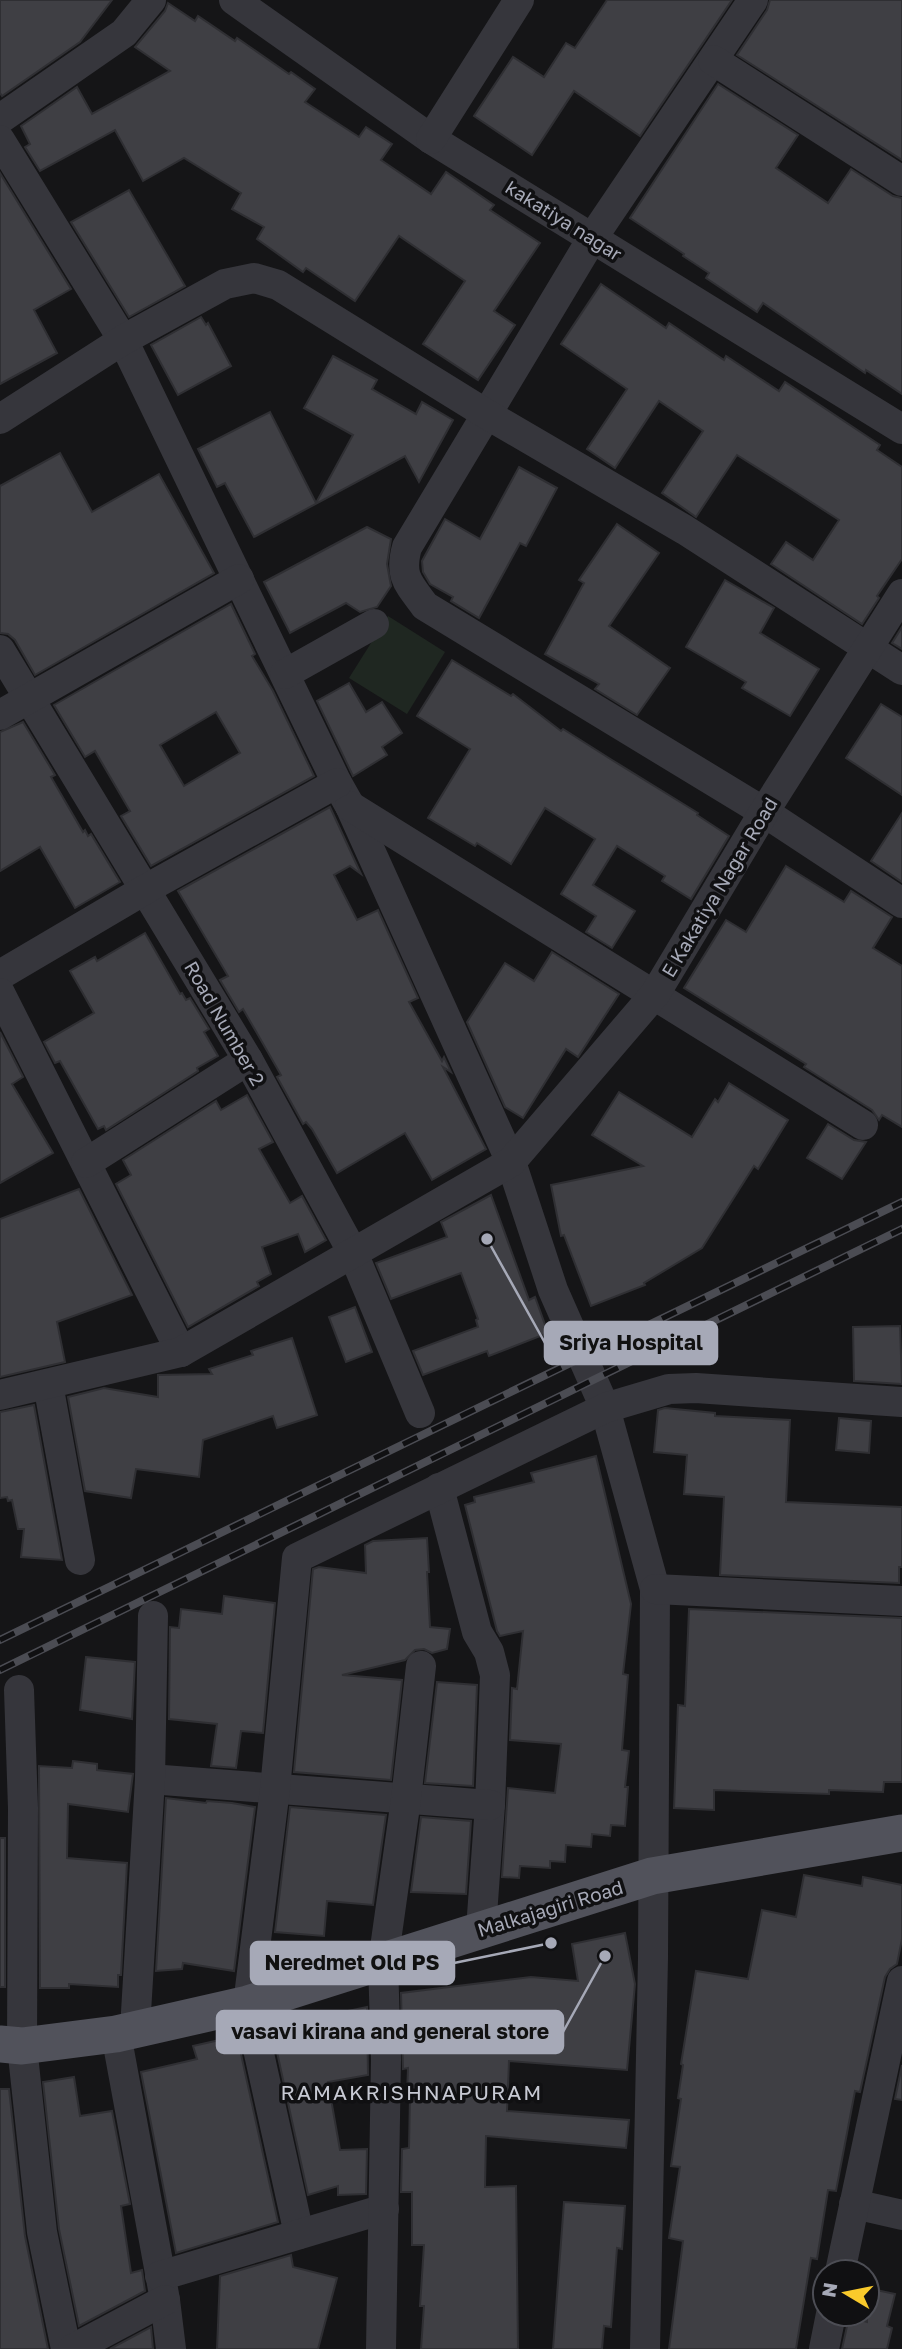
<svg xmlns="http://www.w3.org/2000/svg" width="902" height="2349" font-family="'Golos Text',sans-serif">
<style>
.green{fill:#1f2721}
.building{fill:#3f3f44;stroke:#2f2f33;stroke-width:2;fill-rule:evenodd}
.lines{fill:none;stroke-linecap:round;stroke-linejoin:round}
.minor{stroke:#36363c;stroke-width:30}
.major{stroke:#51525b;stroke-width:37}
.rail-casing{stroke:#4b4c53;stroke-width:8}
.rail{stroke:#101012;stroke-width:5;stroke-dasharray:16;stroke-linecap:butt}
.labels{text-anchor:middle;dominant-baseline:central;stroke-width:7;stroke-linejoin:round;paint-order:stroke}
.street-label{font-size:19px;fill:#a6a9b7;stroke:#101012}
.neighbourhood-label{font-size:21px;letter-spacing:2px;fill:#c7c9d3;stroke:#101012}
.leader{fill:none;stroke:#a6a9b7;stroke-width:2.5}
.callout-dot{fill:#a6a9b7;stroke:#101012;stroke-width:2.5}
.callout{fill:#a6a9b7;stroke:#a6a9b7;stroke-width:2.5}
.callout-label{font-size:21px;text-anchor:middle;font-weight:bold;fill:#111}
</style>
<rect width="100%" height="100%" fill="#151517"/>
<path class="green" d="M388,616L445,652L407,714L349,678Z"/>
<g class="building">
<path d="M0,0H112L80,42L2,96L0,93Z"/>
<path d="M607,0H732L640,136L574,91L532,155L474,116L513,57L544,77L566,43L575,48Z"/>
<path d="M770,0H902V160L737,55L767,10Z"/>
<path d="M168,3L195,21L198,16L235,41L237,38L289,74L291,72L315,89L305,102L359,137L366,127L392,144L381,160L431,194L446,172L494,205L490,210L540,243L494,311L515,325L478,380L423,344L465,281L399,236L355,301L306,268L303,272L257,239L264,227L232,209L241,193L184,158L143,181L115,130L40,171L25,147L30,144L21,126L77,87L92,114L170,71L135,47L165,11Z"/>
<path d="M718,84L798,135L776,168L828,203L851,169L893,196L902,198V394L866,370L865,373L763,303L757,312L706,278L709,273L683,256L684,254L630,218Z"/>
<path d="M0,173L71,289L34,310L57,353L0,384Z"/>
<path d="M129,190L185,286L129,317L71,222Z"/>
<path d="M601,284L666,328L669,323L724,360L726,356L779,391L785,382L880,445L877,450L902,467V559L877,596L879,598L862,624L771,564L786,542L813,560L839,520L791,489L737,455L696,517L662,493L703,431L659,401L615,468L587,449L627,389L561,344Z"/>
<path d="M201,317L206,325L208,323L231,366L178,395L151,345Z"/>
<path d="M333,356L377,380L372,389L416,414L422,402L453,420L419,482L405,456L254,537L225,483L217,487L198,449L270,412L316,503L353,435L304,408Z"/>
<path d="M60,453L92,512L159,474L214,573L35,675L15,640L8,634L0,633V486Z"/>
<path d="M519,467L557,488L526,546L520,543L479,618L451,601L453,597L430,584L423,572L422,561L445,519L480,539Z"/>
<path d="M617,524L659,553L609,626L670,668L637,715L595,689L599,684L545,654L584,583L579,580Z"/>
<path d="M367,527L391,539L387,564L391,586L377,607L360,612L346,603L290,633L264,582Z"/>
<path d="M725,580L774,608L760,633L819,669L790,716L742,688L746,682L686,647Z"/>
<path d="M231,604L255,654L252,656L273,691L314,776L151,866L121,816L130,811L95,751L85,757L54,705ZM216,712L240,753L184,786L160,745Z"/>
<path d="M902,627V649L892,643Z"/>
<path d="M452,660L511,696L513,694L561,731L563,729L612,760L698,813L697,815L729,836L691,899L662,881L665,876L617,846L593,885L635,911L612,948L586,932L596,916L561,894L595,839L545,808L511,864L477,843L475,846L428,818L470,749L417,716Z"/>
<path d="M349,683L366,712L382,702L402,733L382,747L387,755L353,776L317,701Z"/>
<path d="M881,704L902,717V795L846,758Z"/>
<path d="M23,722L55,775L51,777L83,832L85,830L88,836L91,834L120,882L75,908L40,847L0,871V732Z"/>
<path d="M330,807L361,874L350,866L334,875L357,920L378,910L418,998L409,1002L442,1061L444,1057L451,1072L443,1067L486,1149L432,1180L405,1133L337,1173L312,1129L306,1122L303,1124L277,1077L281,1075L243,1009L239,1012L220,980L228,976L178,891Z"/>
<path d="M902,813V882L871,861Z"/>
<path d="M786,866L844,902L851,891L892,917L873,948L902,966V1127L882,1115L879,1120L872,1110L804,1067L806,1064L684,988L726,920L746,932Z"/>
<path d="M145,933L180,994L182,993L186,1000L190,998L209,1029L204,1032L218,1056L197,1068L198,1071L106,1130L104,1126L98,1129L60,1061L55,1063L44,1042L94,1013L70,971L95,957L97,961Z"/>
<path d="M552,952L619,994L578,1057L566,1049L523,1118L505,1107L467,1022L505,963L534,981Z"/>
<path d="M0,1032L23,1077L12,1084L53,1153L0,1183Z"/>
<path d="M729,1083L788,1120L758,1169L754,1166L702,1248L644,1283L645,1285L591,1306L564,1235L561,1236L551,1185L643,1166L592,1135L619,1092L692,1137L715,1099L718,1102Z"/>
<path d="M247,1095L273,1142L259,1149L290,1203L302,1196L326,1240L305,1252L298,1234L262,1247L271,1274L257,1282L259,1286L188,1327L116,1184L131,1175L123,1160L216,1101L221,1110Z"/>
<path d="M828,1124L854,1140L866,1142L842,1179L807,1158Z"/>
<path d="M79,1189L132,1295L57,1322L65,1362L0,1377V1219Z"/>
<path d="M491,1195L529,1300L535,1297L548,1333L489,1356L487,1351L423,1375L413,1351L478,1327L476,1320L478,1319L461,1273L391,1299L376,1263L447,1237L441,1222Z"/>
<path d="M355,1307L372,1352L346,1362L329,1317Z"/>
<path d="M900,1326L902,1384L854,1381L853,1327Z"/>
<path d="M292,1338L317,1415L277,1428L273,1416L203,1440L199,1477L136,1469L131,1498L85,1491L68,1397L104,1388L158,1397V1375L212,1374L209,1369L253,1355L251,1351Z"/>
<path d="M34,1405L62,1560L21,1557L24,1529H18L12,1500L8,1501L7,1497L0,1498V1412Z"/>
<path d="M665,1408L715,1413V1416L790,1420L786,1502L902,1507V1567H899V1583L720,1575L724,1497L684,1494L687,1455L654,1452L658,1410Z"/>
<path d="M839,1418L871,1421L869,1453L836,1450Z"/>
<path d="M596,1456L631,1604L623,1674L628,1675L622,1750L629,1751L625,1787H628L625,1826L611,1825L610,1836L592,1834L591,1847L566,1845L565,1862L550,1861V1868L520,1866L519,1878L502,1877L508,1788L555,1793L561,1744L510,1740L512,1688L517,1689L523,1631L500,1636L497,1631L465,1505L475,1502L474,1497L534,1482L531,1473Z"/>
<path d="M427,1538L429,1572H427L430,1627L450,1629L447,1649L432,1653L424,1649L415,1650L405,1660L342,1675L402,1680L391,1780L294,1772L313,1569L319,1567L366,1573L365,1545L373,1541Z"/>
<path d="M224,1596L275,1603L263,1733L241,1731L236,1768L211,1766L217,1724L169,1719L170,1627L179,1628L181,1609L222,1614Z"/>
<path d="M689,1609L902,1618V1782H884L883,1792L829,1790V1794L714,1790V1810L674,1808L678,1705L685,1706Z"/>
<path d="M86,1657L135,1662L132,1719L80,1710Z"/>
<path d="M437,1682L477,1685L473,1786L425,1783Z"/>
<path d="M73,1761L97,1764V1770L133,1774L128,1812L68,1804L67,1858L127,1863L121,1975H118V1987L69,1984V1988H40L39,1766L72,1768Z"/>
<path d="M166,1798L206,1803L207,1801L232,1803L255,1807L234,1971L183,1963L182,1969L156,1971Z"/>
<path d="M290,1807L386,1815L373,1905L327,1901L324,1936L275,1932Z"/>
<path d="M421,1817L471,1821L466,1894L411,1892Z"/>
<rect x="0" y="1838" width="5" height="149"/>
<path d="M804,1875L862,1886L863,1877L902,1885V1939L897,1964L890,1969L885,1977L860,2092L855,2091L836,2191L828,2190L817,2259L811,2258L796,2349H669L683,2241L669,2238L680,2167L671,2166L681,2099L678,2098L683,2065L681,2064L696,1971L748,1979L762,1910L796,1917Z"/>
<path d="M625,1933L635,1984L627,2070L509,2061L507,2111L629,2120L626,2148L486,2136L485,2187L516,2186L518,2349H421L424,2306H420L424,2245H412V2192H401L402,2149L409,2148L410,2096L407,2095L408,2068L403,2069L401,1993L531,1977L578,1981L572,1944Z"/>
<path d="M367,2007L368,2075L328,2082L340,2150L367,2149L366,2194L338,2195V2186L308,2195L277,2052L310,2046L305,2020Z"/>
<path d="M237,2036L278,2222L176,2253L141,2072L197,2059L193,2046Z"/>
<path d="M902,2065V2100L895,2099Z"/>
<path d="M74,2077L80,2116L112,2111L130,2204L121,2206L131,2273L142,2270L145,2291L79,2326L59,2229L43,2082Z"/>
<path d="M0,2089H9L25,2236L48,2349H0Z"/>
<path d="M564,2202L625,2206L622,2249L617,2248L611,2327L604,2326L602,2349H553Z"/>
<path d="M291,2255L293,2267L337,2278L318,2349H217L220,2276Z"/>
<path d="M867,2288L895,2294L887,2326L892,2328L887,2349H842L849,2317L867,2322Z"/>
<path d="M151,2327L153,2349H110Z"/>
</g>
<g class="lines">
<g class="minor">
<path d="M234,0L431,139L902,429"/>
<path d="M753,0L593,237L407,547C399,576 408,583 425,606L764,812L902,903"/>
<path d="M713,60L902,181"/>
<path d="M0,119L124,33L151,0"/>
<path d="M431,139L519,0"/>
<path d="M0,140L123,340L337,783L350,806L511,1162L553,1290L605,1408L655,1589L653,1958L645,2349"/>
<path d="M0,419L123,340L225,284L254,278L278,285L488,415L685,530L902,670"/>
<path d="M0,650L248,1060L353,1253L420,1413"/>
<path d="M285,674L374,624"/>
<path d="M0,715L239,579"/>
<path d="M350,806L863,1125"/>
<path d="M0,975L146,889L337,783"/>
<path d="M0,993L181,1352"/>
<path d="M86,1163L248,1060"/>
<path d="M48,1384L80,1560"/>
<path d="M0,1395L181,1352L511,1162L655,994L764,812L902,594"/>
<path d="M439,1488L477,1632L489,1652L495,1675L490,1805L481,1929"/>
<path d="M655,1589L902,1601"/>
<path d="M19,1690L23,1808L22,2046L42,2232L66,2349"/>
<path d="M150,1779L490,1805"/>
<path d="M135,2029L150,1779L153,1616"/>
<path d="M116,2034L165,2300L171,2349"/>
<path d="M854,2204L902,2215"/>
<path d="M299,2234L248,2004L275,1789L297,1558L605,1408L669,1389L696,1388L902,1402"/>
<path d="M840,2272L902,1981"/>
<path d="M160,2276L384,2209"/>
<path d="M73,2349L165,2300"/>
<path d="M381,2349L386,2060L383,1962L406,1799L421,1666"/>
<path d="M824,2349L831,2314"/>
</g>
<path class="major" d="M0,2044L22,2046L116,2034L248,2004L652,1876L902,1833"/>
<defs>
<g id="rail">
<path d="M0,1640L902,1202"/>
<path d="M0,1670L902,1229"/>
</g>
</defs>
<use href="#rail" class="rail-casing"/>
<use href="#rail" class="rail"/>
</g>
<g class="labels">
<g class="street-label">
<text transform="translate(564 220) rotate(32)">kakatiya nagar</text>
<text transform="translate(719 887) rotate(-59)">E Kakatiya Nagar Road</text>
<text transform="translate(225 1023) rotate(60)">Road Number 2</text>
<text transform="translate(550 1908) rotate(-17)">Malkajagiri Road</text>
</g>
<g class="neighbourhood-label">
<text x="412" y="2092">RAMAKRISHNAPURAM</text>
</g>
</g>
<path class="leader" d="M487 1239L545 1343M551 1943L454 1963M605 1956L563 2032"/>
<g class="callout-dot">
<circle cx="487" cy="1239" r="7"/>
<circle cx="551" cy="1943" r="7"/>
<circle cx="605" cy="1956" r="7"/>
</g>
<g class="callout">
<rect x="545" y="1322" width="172" height="42" rx="7"/>
<rect x="251" y="1942" width="203" height="42" rx="7"/>
<rect x="217" y="2011" width="346" height="42" rx="7"/>
</g>
<g class="callout-label">
<text x="631" y="1350">Sriya Hospital</text>
<text x="352" y="1970">Neredmet Old PS</text>
<text x="390" y="2039">vasavi kirana and general store</text>
</g>
<g transform="translate(846 2293) rotate(280)"><circle r="33" fill="#101012" stroke="#4c4d54" stroke-width="2"/>
<path d="M0-5L12 26L0 18L-12 26Z" fill="#f9ca2b"/>
<text y="-10" font-size="19" font-weight="bold" text-anchor="middle" fill="#a6a9b7">N</text>
</g>
</svg>
